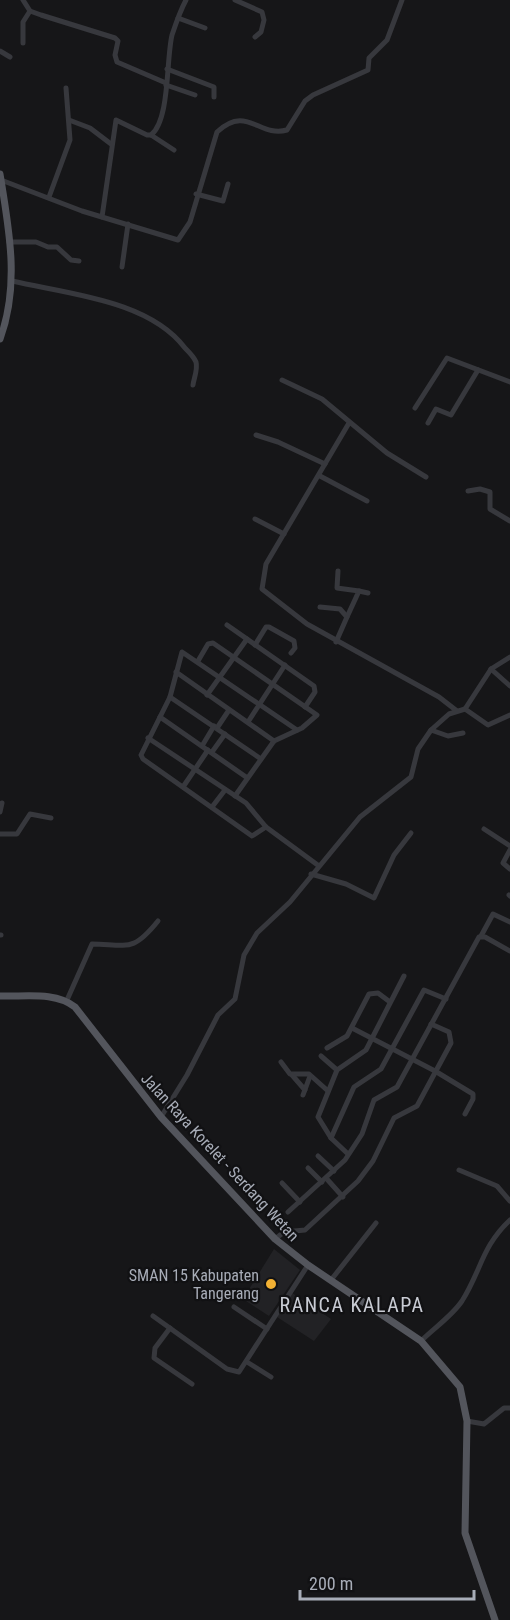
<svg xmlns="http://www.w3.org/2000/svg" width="510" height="1620" font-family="'Roboto Condensed',sans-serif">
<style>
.built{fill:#222225}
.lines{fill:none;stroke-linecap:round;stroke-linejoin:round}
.minor{stroke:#37383d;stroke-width:5}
.major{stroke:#53555c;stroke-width:7}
.poi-dot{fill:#f2b134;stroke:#111113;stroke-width:2}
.labels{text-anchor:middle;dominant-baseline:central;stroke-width:4.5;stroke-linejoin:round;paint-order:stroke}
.street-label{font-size:16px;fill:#a8adb8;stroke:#111113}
.poi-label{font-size:16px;fill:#a8adb8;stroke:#111113;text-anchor:end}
.quarter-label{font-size:20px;letter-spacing:1.5px;fill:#c9ccd4;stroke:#111113}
</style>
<rect width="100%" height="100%" fill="#161618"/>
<g class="built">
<path d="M274,1249L300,1270L269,1316L243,1299Z"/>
<path d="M292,1293L331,1319L314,1341L277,1317Z"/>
</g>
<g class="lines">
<g class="minor">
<path d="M23,0L30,11L41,15L115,38L118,41L115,55L117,62L166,83"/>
<path d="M235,0L262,12L264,20L261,32L255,37"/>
<path d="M178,18L205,28"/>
<path d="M23,43V22L30,11"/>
<path d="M0,51L10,57"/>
<path d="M167,69L214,87V97"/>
<path d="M166,85L195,95"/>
<path d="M69,120L90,128L111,144"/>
<path d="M151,135L174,150"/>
<path d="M1,180L82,211L178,240L190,222L217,132C247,104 259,138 287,130L305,101L313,95L368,70L369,58L387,40L402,0"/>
<path d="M196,194L223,201L228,184"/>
<path d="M49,197L70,140L66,88"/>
<path d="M102,217L116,120L147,135H151C170,120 166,60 172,35C176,23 180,11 186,0"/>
<path d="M9,242H36L48,247H57L71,260L79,261"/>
<path d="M122,267L128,224"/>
<path d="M12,281C68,294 149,300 185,348C189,352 194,357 196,362C198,369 194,378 193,385"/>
<path d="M282,380L322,399L387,453L426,477"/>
<path d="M415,408L447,358L510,382"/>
<path d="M349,423L266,564L262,589L307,624L439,697L457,711"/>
<path d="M428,423L436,409L451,415L478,370"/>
<path d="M256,435L278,442L325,464"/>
<path d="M320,476L367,501"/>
<path d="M468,491L480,489L490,492V509L510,521"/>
<path d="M255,519L284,534"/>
<path d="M338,571L337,588L359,591L347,617"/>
<path d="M359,591L368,593"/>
<path d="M320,607L340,609L347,617L336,642"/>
<path d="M227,625L314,686L315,692L305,707"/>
<path d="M255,645L266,627H269L294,641L295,648L291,653"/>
<path d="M198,661L208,644L213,643L317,715L302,728L274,741L235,796"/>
<path d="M491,669L510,686"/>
<path d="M176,672L274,741"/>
<path d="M207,695L247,639"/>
<path d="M170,697L261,759"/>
<path d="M465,709L488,725L510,715"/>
<path d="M160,717L246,777"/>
<path d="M248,722L285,665"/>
<path d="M217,728L229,710"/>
<path d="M431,730L448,736L463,733"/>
<path d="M148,738L246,803L266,827L319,866"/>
<path d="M202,746L214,726"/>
<path d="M212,752L225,734"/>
<path d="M183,787L208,750"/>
<path d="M212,807L225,790"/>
<path d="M0,812L2,803"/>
<path d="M266,827L252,836L143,759L141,755L170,697L182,652L297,730"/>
<path d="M484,829L510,846"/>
<path d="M0,834H17L30,814L51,818"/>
<path d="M510,850L503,863L510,869"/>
<path d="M311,874L346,884L374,898L394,855L411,833"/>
<path d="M509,895L510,896"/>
<path d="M0,935H1"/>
<path d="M481,936L493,914L510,922"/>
<path d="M67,1000L92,944C129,945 133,952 158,921"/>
<path d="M352,1028L435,1071L473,1094V1099L465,1114"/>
<path d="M327,1048L347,1036L369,994L378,993L390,1002"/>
<path d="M321,1056L337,1070"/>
<path d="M281,1062L290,1074H309L328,1091"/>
<path d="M292,1075L305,1090"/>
<path d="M303,1095L310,1076"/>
<path d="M161,1117L187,1075L218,1015L235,999L244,955L257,933L290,902L360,817L411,777L418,749L431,730L449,714L465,709L491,669L510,657"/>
<path d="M331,1138L354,1087L381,1069L424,990L446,999"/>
<path d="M348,1154L331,1138L318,1117L337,1070L366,1050L404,976"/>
<path d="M318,1156L334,1171"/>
<path d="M308,1168L322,1182"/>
<path d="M459,1170L497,1186L510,1201"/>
<path d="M326,1178L343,1197"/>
<path d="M282,1183L300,1202"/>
<path d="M288,1212L345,1160L362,1134L374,1100L397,1087L479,937H485L510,951"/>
<path d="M275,1239L284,1232L305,1230L358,1181L373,1161L394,1118L417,1106L451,1043L449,1032L431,1024"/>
<path d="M331,1280L376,1223"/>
<path d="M234,1307L267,1329"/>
<path d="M153,1316L227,1369L239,1372L308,1265"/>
<path d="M170,1328L155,1348L154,1358L192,1384"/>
<path d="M421,1341C434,1328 452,1316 462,1301C481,1271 482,1246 510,1220"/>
<path d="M247,1362L271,1377"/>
<path d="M467,1421L484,1424L504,1408H510"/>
</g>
<g class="major">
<path d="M0,174C9,229 20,285 0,339"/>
<path d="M0,996C24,997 55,991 75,1007L161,1117L275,1239L308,1265L421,1341L460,1387L467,1421L465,1533L495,1620"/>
</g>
</g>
<circle class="poi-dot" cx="271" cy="1284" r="6"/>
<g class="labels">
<g class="street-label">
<text transform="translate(220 1157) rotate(47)">Jalan Raya Korelet - Serdang Wetan</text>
</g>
<g class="poi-label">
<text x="259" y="1275">SMAN 15 Kabupaten<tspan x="259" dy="18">Tangerang</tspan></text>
</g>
<g class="quarter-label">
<text x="352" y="1305">RANCA KALAPA</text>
</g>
</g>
<path d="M300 1590v9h174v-9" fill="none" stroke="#a8adb8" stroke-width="3"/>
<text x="309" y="1590" font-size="18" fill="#a8adb8" stroke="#111113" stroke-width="4.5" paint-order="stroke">200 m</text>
</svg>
